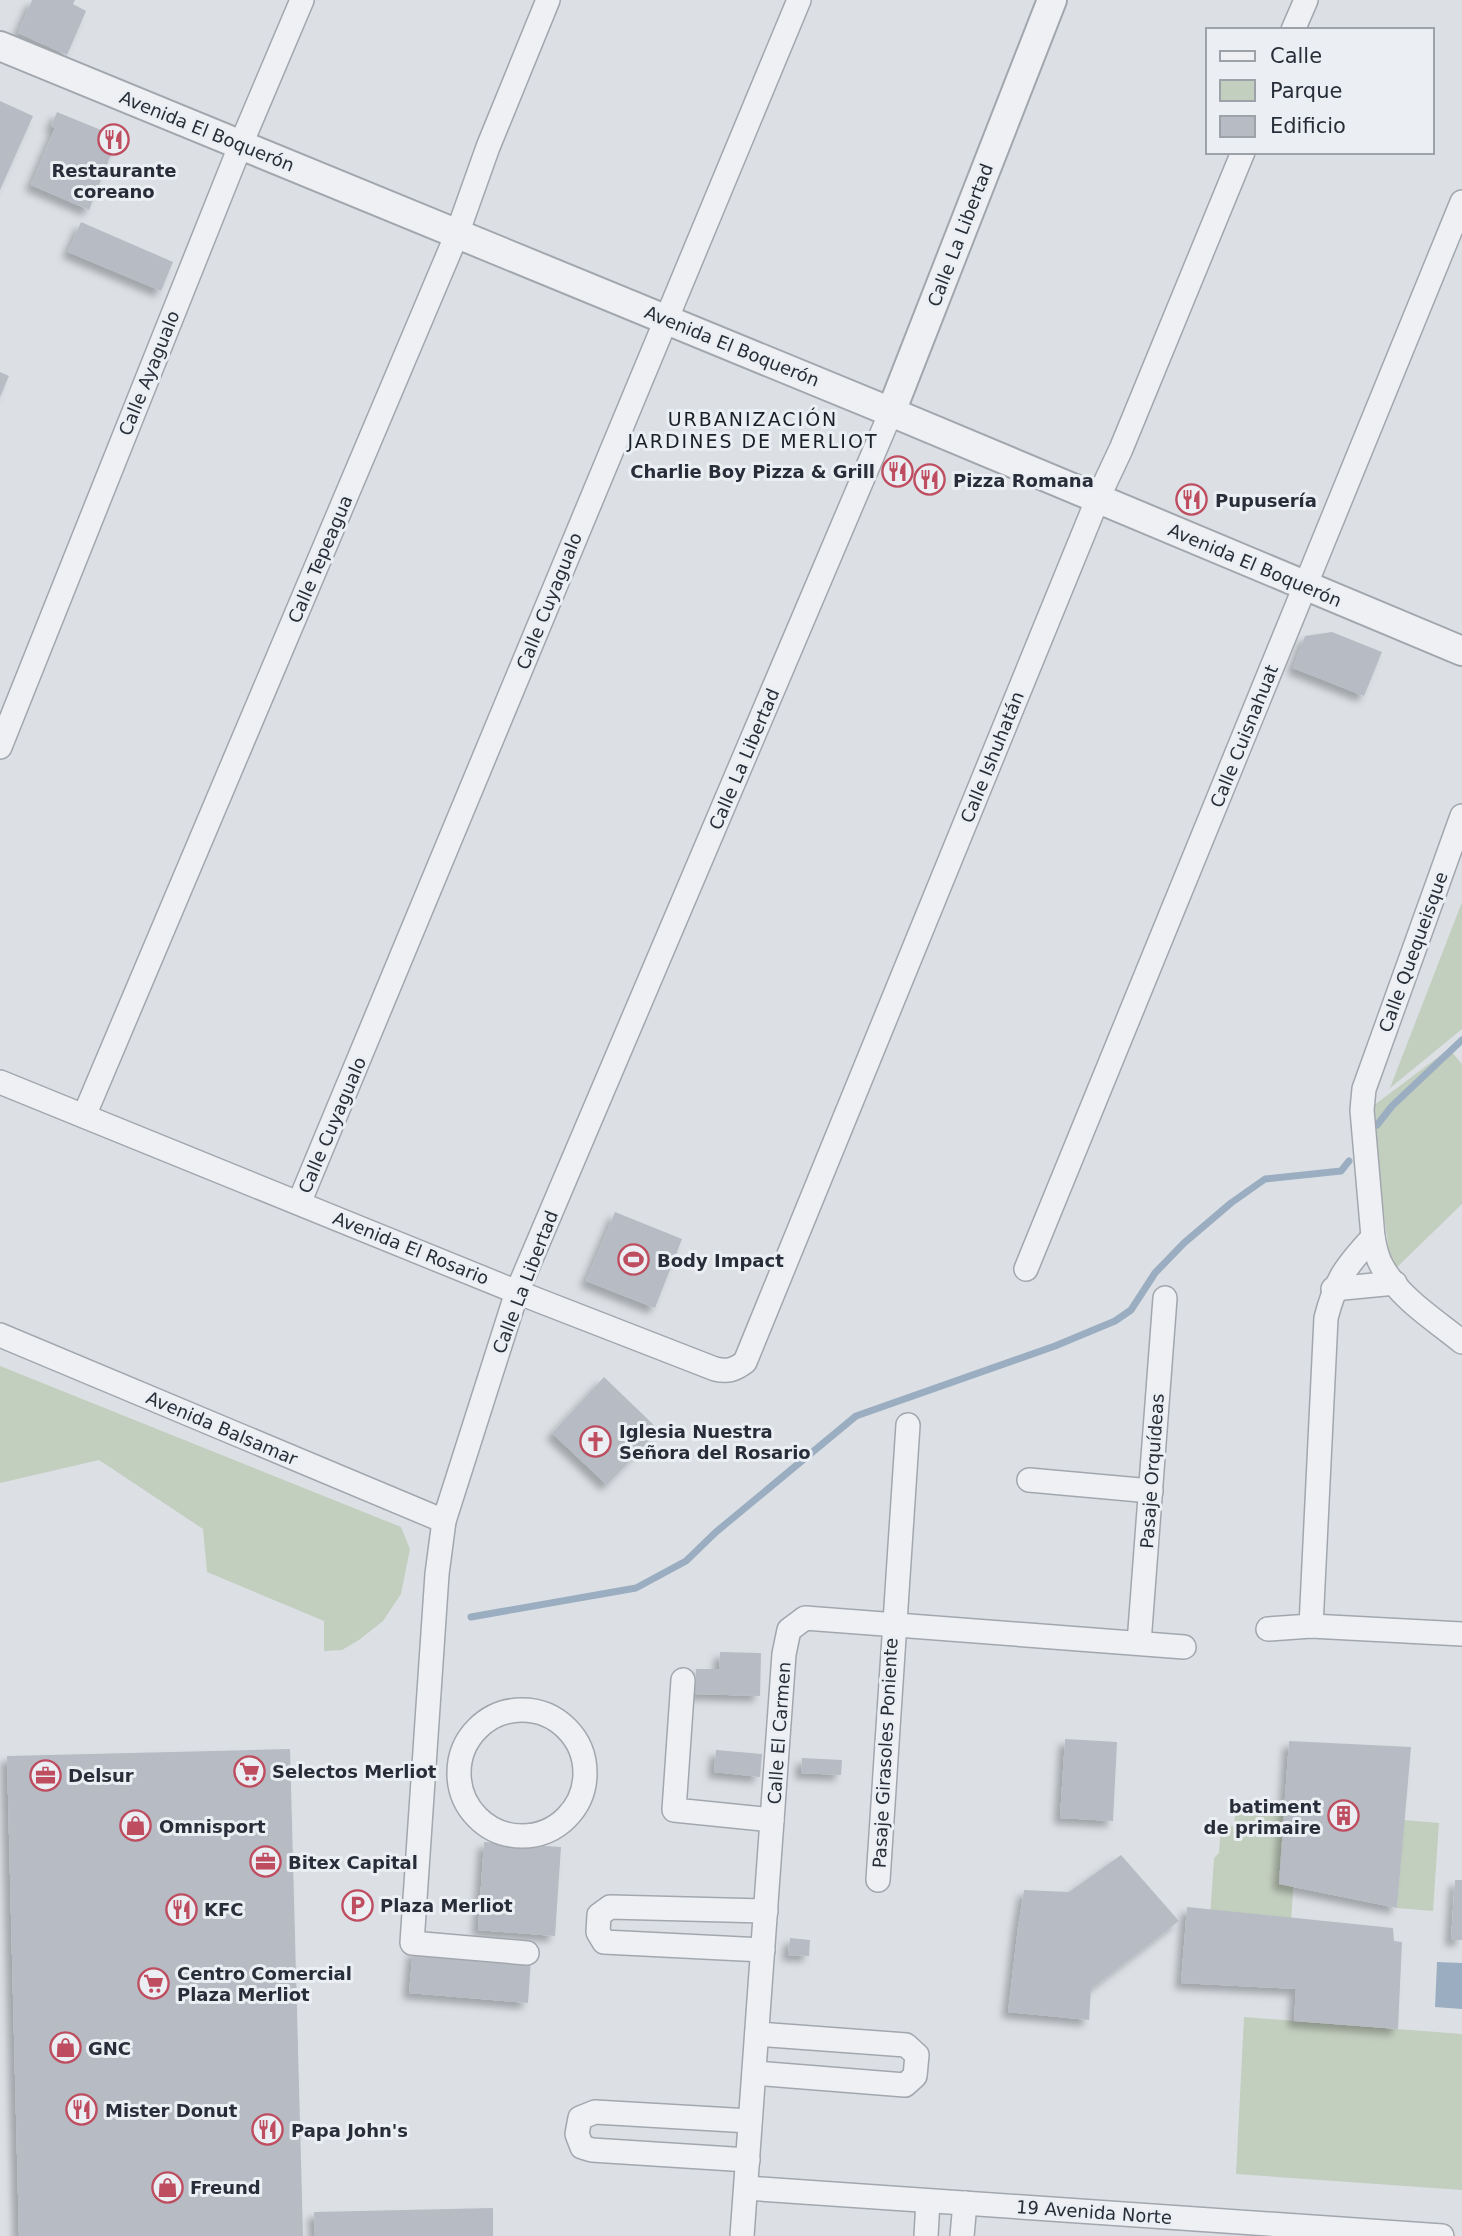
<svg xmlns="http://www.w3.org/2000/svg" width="1462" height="2236" font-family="'DejaVu Sans',sans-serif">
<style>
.green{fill:#c2cebe}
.water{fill:#9baec1}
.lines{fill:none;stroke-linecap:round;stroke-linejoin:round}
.stream{stroke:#9baec1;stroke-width:7}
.building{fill:#b7bcc4;filter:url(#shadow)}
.minor-casing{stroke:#a2a7ae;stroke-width:26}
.tertiary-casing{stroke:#a2a7ae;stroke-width:32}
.minor{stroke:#eff0f4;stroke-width:23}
.tertiary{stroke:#eff0f4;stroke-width:28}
.labels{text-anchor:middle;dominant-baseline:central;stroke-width:6;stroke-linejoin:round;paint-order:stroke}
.street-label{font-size:18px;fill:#282e39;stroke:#ebeff3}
.poi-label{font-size:18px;font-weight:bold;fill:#282e39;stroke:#ebeff3;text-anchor:start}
.neighbourhood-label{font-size:19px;letter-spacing:2px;fill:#1a202a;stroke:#ebeff3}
</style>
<defs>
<filter id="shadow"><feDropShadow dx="-6" dy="6" stdDeviation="3.5" flood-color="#0004"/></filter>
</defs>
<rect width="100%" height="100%" fill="#dce0e5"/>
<g class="green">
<path d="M1462,902V1029L1390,1088Z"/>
<path d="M1449,1049L1462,1064V1204L1392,1272L1369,1109Z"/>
<path d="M0,1366L401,1527L410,1549L401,1594L383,1621L359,1640L342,1650L324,1651V1621L207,1572L203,1529L99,1460L0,1483Z"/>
<path d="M1236,1804L1298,1808L1291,1923L1210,1918L1214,1858L1219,1853L1221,1825L1234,1826Z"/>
<path d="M1404,1820L1439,1823L1433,1911L1397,1908Z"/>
<path d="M1244,2017L1462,2034V2190L1236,2174Z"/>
</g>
<path class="water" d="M1437,1962L1462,1963V2009L1435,2007Z"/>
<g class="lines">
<g class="stream">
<path d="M1377,1125L1392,1106L1462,1040"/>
<path d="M471,1617L636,1588L686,1561L716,1532L856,1416L1055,1346L1115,1321L1131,1310L1155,1273L1184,1243L1231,1203L1265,1179L1341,1171L1349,1161"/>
</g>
</g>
<g class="building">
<path d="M32,0H75L73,4L86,11L67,55L18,33Z"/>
<path d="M0,101L33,116L0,190Z"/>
<path d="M57,112L118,137L89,210L31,185L55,128L51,126Z"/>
<path d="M81,222L173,262L161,291L68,252Z"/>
<path d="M0,372L9,376L0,397Z"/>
<path d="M1332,632L1382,652L1364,696L1293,668L1305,636Z"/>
<path d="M615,1212L682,1239L655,1308L586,1281Z"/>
<path d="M604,1377L659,1430L607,1485L552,1433Z"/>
<path d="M720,1652L761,1653L760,1696L695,1694L696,1669H719Z"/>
<path d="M1065,1739L1117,1742L1113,1821L1060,1818Z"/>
<path d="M1289,1741L1411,1747L1397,1908L1279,1884Z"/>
<path d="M290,1749L303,2236H19L7,1756Z"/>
<path d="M716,1750L762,1754L760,1777L714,1772Z"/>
<path d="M802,1758L842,1760L841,1775L801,1773Z"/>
<path d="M484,1842L561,1847L555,1936L478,1930Z"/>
<path d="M1121,1855L1179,1921L1091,1989L1089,2020L1008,2012L1018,1927L1024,1890L1069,1892Z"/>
<path d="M1455,1880H1462V1940H1451Z"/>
<path d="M1187,1907L1393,1928L1394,1941L1402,1942L1398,2029L1294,2021L1296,1989L1181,1983Z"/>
<path d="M790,1938L810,1940L809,1956L788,1955Z"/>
<path d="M413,1950L531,1959L528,2003L409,1993Z"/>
<path d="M493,2208V2236H315L314,2212Z"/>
</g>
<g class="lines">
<defs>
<g id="minor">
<path d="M1293,30L1306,0"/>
<path d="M0,747L241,144L302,0"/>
<path d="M1462,816L1364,1089L1362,1110L1373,1237C1375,1248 1377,1259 1383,1268C1401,1299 1435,1320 1462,1342"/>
<path d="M0,1082L517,1292L715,1369C728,1372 734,1370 745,1362L1098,498L1121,449L1243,152"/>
<path d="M84,1116L457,234L488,147L548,0"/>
<path d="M299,1203L799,0"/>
<path d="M1026,1269L1462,202"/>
<path d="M1333,1289L1395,1283"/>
<path d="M0,1335L444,1521"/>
<path d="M1029,1480L1151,1491"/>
<path d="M1311,1626L1326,1318C1336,1279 1346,1266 1373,1237"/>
<path d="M1268,1629L1311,1626L1462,1634"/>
<path d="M1139,1643L1165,1298"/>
<path d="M683,1680L674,1810L772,1820"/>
<circle cx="522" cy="1773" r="63"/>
<path d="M878,1880L908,1425"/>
<path d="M763,1950L604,1942L598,1932L599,1915L610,1907L766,1911"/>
<path d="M527,1953L412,1943L437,1574L444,1521L517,1292L891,412"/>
<path d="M754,2073L905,2085L915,2076L917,2055L906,2045L757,2034"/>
<path d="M748,2160L592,2150L582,2147L577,2134L580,2118L595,2112L750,2121"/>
<path d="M746,2188L1442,2236"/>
<path d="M742,2236L784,1654L789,1630L805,1618L1184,1647"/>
<path d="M926,2236L928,2201"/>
<path d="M962,2236L965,2203"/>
</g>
<g id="tertiary">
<path d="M0,46L891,412L1462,651"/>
<path d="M891,412L1052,0"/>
</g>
</defs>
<use href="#minor" class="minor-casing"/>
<use href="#tertiary" class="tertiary-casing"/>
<use href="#minor" class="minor"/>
<use href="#tertiary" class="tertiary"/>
</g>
<defs>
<symbol id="restaurant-ring" viewBox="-11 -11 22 22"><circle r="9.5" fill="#ebeff3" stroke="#be4d60" stroke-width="1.5"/><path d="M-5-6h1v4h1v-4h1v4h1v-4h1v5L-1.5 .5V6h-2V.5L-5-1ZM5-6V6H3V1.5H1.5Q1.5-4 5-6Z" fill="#be4d60"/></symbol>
<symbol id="stadium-ring" viewBox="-11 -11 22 22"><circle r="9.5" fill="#ebeff3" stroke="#be4d60" stroke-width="1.5"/><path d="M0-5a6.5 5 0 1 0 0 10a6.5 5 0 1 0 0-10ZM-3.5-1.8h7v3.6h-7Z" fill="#be4d60"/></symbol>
<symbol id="church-ring" viewBox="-11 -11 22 22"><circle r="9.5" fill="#ebeff3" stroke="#be4d60" stroke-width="1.5"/><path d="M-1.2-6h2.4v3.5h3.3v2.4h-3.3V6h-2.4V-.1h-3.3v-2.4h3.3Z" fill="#be4d60"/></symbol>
<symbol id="supermarket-ring" viewBox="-11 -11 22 22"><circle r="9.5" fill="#ebeff3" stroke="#be4d60" stroke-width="1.5"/><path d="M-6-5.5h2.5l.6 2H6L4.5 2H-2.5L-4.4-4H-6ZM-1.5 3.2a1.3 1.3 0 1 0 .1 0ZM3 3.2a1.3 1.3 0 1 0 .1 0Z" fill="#be4d60"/></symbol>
<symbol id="office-ring" viewBox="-11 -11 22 22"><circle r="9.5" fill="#ebeff3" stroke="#be4d60" stroke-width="1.5"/><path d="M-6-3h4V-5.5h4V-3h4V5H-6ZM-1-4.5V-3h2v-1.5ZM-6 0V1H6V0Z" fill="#be4d60"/></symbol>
<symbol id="building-ring" viewBox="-11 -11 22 22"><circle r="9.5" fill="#ebeff3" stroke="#be4d60" stroke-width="1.5"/><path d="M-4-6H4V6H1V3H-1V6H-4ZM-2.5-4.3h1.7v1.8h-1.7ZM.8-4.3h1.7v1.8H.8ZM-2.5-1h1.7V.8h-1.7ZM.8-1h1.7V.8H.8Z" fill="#be4d60"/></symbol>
<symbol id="shop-ring" viewBox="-11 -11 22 22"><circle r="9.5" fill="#ebeff3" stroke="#be4d60" stroke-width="1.5"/><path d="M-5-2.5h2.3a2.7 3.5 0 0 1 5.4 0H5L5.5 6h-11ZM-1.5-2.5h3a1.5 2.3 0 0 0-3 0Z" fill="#be4d60"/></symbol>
<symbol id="parking-ring" viewBox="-11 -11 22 22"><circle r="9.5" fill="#ebeff3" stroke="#be4d60" stroke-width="1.5"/><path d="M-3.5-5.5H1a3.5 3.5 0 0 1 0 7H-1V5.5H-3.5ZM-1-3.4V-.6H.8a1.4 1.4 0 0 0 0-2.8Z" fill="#be4d60"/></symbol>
</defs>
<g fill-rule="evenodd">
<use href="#restaurant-ring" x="96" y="122" width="35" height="35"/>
<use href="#restaurant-ring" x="880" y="454" width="35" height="35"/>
<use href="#restaurant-ring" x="912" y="462" width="35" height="35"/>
<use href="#restaurant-ring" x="1174" y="482" width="35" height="35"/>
<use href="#stadium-ring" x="616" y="1242" width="35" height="35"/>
<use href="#church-ring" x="578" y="1424" width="35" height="35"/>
<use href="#supermarket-ring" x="232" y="1754" width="35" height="35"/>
<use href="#office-ring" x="28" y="1758" width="35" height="35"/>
<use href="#building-ring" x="1326" y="1798" width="35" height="35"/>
<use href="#shop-ring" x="118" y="1808" width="35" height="35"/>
<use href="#office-ring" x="248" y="1844" width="35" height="35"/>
<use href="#parking-ring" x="340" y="1888" width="35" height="35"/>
<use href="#restaurant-ring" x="164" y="1892" width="35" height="35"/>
<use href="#supermarket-ring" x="136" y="1966" width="35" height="35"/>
<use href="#shop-ring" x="48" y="2030" width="35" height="35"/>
<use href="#restaurant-ring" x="64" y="2092" width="35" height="35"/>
<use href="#restaurant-ring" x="250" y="2112" width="35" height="35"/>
<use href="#shop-ring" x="150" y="2170" width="35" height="35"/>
</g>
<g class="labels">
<g class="street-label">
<text transform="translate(207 131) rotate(22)">Avenida El Boquerón</text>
<text transform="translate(960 235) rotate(-69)">Calle La Libertad</text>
<text transform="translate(732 346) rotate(22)">Avenida El Boquerón</text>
<text transform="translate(149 373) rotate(-68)">Calle Ayagualo</text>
<text transform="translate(320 559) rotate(-67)">Calle Tepeagua</text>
<text transform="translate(1255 565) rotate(23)">Avenida El Boquerón</text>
<text transform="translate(549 601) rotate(-68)">Calle Cuyagualo</text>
<text transform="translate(1244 736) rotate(-68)">Calle Cuisnahuat</text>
<text transform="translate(992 757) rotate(-68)">Calle Ishuhatán</text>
<text transform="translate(744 759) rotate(-67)">Calle La Libertad</text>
<text transform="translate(1413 952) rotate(-70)">Calle Quequeisque</text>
<text transform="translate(332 1125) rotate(-67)">Calle Cuyagualo</text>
<text transform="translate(411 1248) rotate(22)">Avenida El Rosario</text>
<text transform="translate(525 1282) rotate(-69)">Calle La Libertad</text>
<text transform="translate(222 1428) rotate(23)">Avenida Balsamar</text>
<text transform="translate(1152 1471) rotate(-86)">Pasaje Orquídeas</text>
<text transform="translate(779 1733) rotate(-86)">Calle El Carmen</text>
<text transform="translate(885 1753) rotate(-87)">Pasaje Girasoles Poniente</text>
<text transform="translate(1094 2212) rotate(4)">19 Avenida Norte</text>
</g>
<g class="poi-label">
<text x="114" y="170" text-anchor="middle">Restaurante<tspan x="114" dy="21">coreano</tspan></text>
<text x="875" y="471" text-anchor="end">Charlie Boy Pizza &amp; Grill</text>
<text x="953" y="480">Pizza Romana</text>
<text x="1215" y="500">Pupusería</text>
<text x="657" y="1260">Body Impact</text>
<text x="619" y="1431">Iglesia Nuestra<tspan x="619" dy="21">Señora del Rosario</tspan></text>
<text x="272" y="1771">Selectos Merliot</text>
<text x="68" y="1775">Delsur</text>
<text x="1321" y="1806" text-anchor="end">batiment<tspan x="1321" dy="21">de primaire</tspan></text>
<text x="159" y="1826">Omnisport</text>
<text x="288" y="1862">Bitex Capital</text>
<text x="380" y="1905">Plaza Merliot</text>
<text x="204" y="1909">KFC</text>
<text x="177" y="1973">Centro Comercial<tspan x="177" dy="21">Plaza Merliot</tspan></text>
<text x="88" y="2048">GNC</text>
<text x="105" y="2110">Mister Donut</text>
<text x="291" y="2130">Papa John's</text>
<text x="190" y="2187">Freund</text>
</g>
<g class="neighbourhood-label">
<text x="753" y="419">URBANIZACIÓN<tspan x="753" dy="22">JARDINES DE MERLIOT</tspan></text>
</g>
</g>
<rect x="1206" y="28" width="228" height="126" fill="#ebeff3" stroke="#9da2a9" stroke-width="2"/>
<rect x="1220" y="51" width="35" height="10" fill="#eff0f4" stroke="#9da2a9" stroke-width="2"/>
<text x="1270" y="63" font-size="21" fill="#282e39">Calle</text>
<rect x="1220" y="80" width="35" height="21" fill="#c2cebe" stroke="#9da2a9" stroke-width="2"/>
<text x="1270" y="98" font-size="21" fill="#282e39">Parque</text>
<rect x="1220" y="116" width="35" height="21" fill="#b7bcc4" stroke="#9da2a9" stroke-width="2"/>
<text x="1270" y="133" font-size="21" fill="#282e39">Edificio</text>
</svg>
